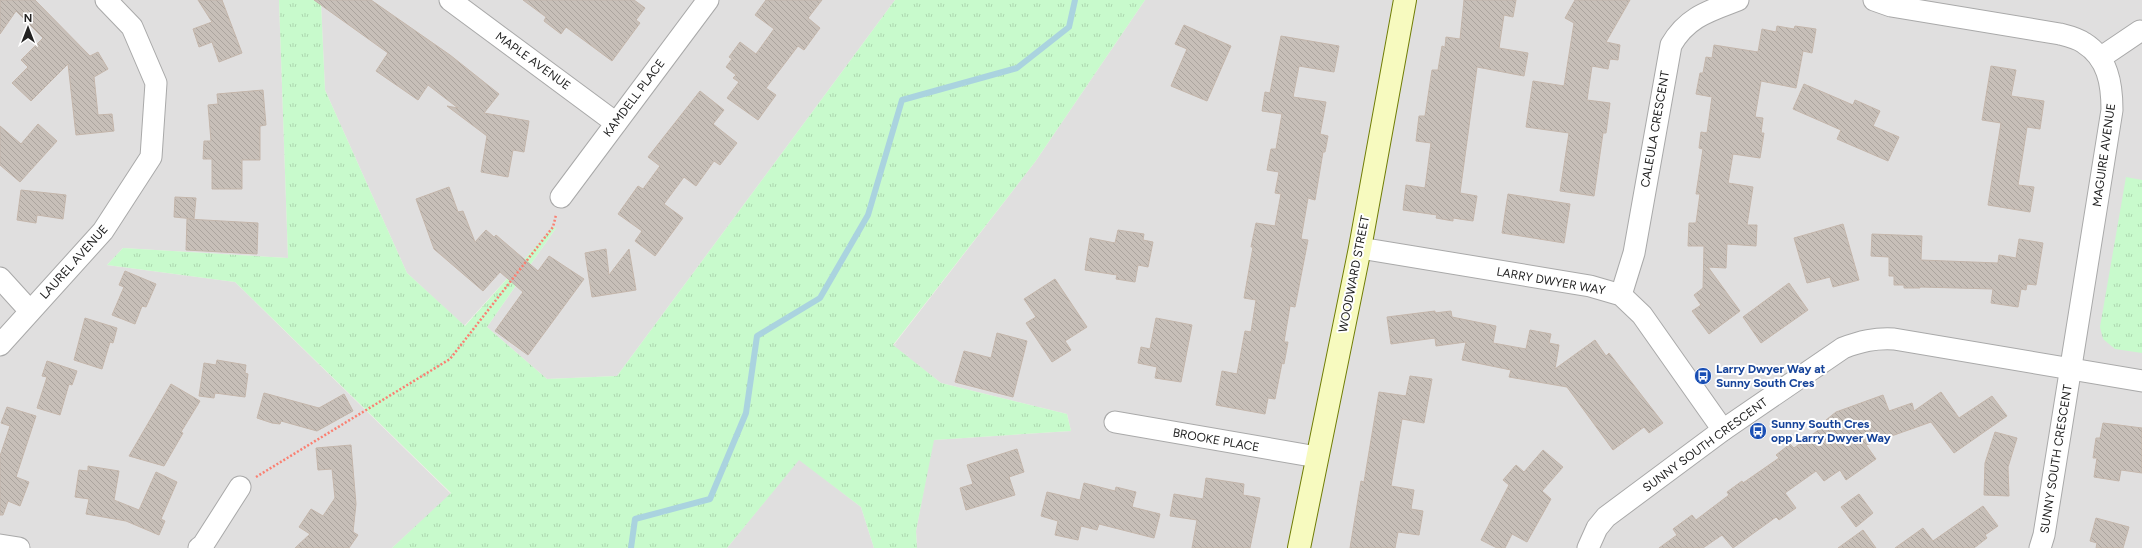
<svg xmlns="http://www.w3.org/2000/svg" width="2142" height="548" font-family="Figtree,sans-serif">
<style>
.residential{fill:#e0dfdf}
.park{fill:url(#park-tufts)}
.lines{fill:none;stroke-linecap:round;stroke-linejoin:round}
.stream{stroke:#aad3df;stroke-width:6}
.building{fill:url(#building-back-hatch);stroke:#c4b6ab}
.street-casing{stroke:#a9a9a9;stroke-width:23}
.secondary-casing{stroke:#707d05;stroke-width:24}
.path{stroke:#fa8072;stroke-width:2.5;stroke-dasharray:2 2;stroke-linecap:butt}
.street{stroke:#fff;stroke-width:21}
.secondary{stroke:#f7fabf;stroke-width:22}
.labels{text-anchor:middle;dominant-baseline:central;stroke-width:4;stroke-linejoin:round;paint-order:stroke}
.street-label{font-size:12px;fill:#222;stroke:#fff}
.transit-label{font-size:12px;font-weight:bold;fill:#164399;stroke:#fff;text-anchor:start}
</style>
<defs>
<pattern id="park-tufts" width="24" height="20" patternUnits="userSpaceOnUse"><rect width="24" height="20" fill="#c8facc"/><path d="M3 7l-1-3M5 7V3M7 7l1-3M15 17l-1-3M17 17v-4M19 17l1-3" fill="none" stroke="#acd6af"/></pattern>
<pattern id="building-back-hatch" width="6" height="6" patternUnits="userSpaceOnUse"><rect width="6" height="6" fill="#c7bfb8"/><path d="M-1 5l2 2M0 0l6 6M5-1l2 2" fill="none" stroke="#aba49e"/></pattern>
</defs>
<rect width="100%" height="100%" fill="#f2efe9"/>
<g class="residential">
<path d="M0,0H279L288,258L123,248L107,265L235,282L451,494L392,548H0Z"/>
<path d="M323,0H895L617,376L547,379L487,327L556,228H553L464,326L407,273L325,90L321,3Z"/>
<path d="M1145,0H2142V548H917L916,531L933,440L1071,431L1067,414L941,383L893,346L1035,162Z"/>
<path d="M799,459L861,507L874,548H727Z"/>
</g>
<g class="park">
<path d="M279,0H323L321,3L325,90L407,273L465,326L553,227L556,228L487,327L547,379L617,376L895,0H1145L1035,162L893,345L941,383L1067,414L1071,431L934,440L916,531L917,548H874L861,507L799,460L727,548H392L451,493L235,282L107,265L123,248L288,258Z"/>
<path d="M2126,177L2142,180V353L2115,349L2103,339L2100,327Z"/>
</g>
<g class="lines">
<path class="stream" d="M631,548L635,519L710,499L746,413L757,336L820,298L868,215L902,100L1017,68L1069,27L1075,0"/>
</g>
<g class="building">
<path d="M0,0H35L90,56L98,52L108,69L94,77L98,115L112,114L114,131L76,135L68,64L31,101L12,83L28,67L21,60L43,38L16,11L0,34Z"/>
<path d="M198,0H222L242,53L219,62L212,42L199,47L193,29L212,22Z"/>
<path d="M314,0H371L450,55L499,94L484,113L529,121L524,152L513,150L508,177L481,172L487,136L447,106L458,108L428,85L418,100L376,71L388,53Z"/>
<path d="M523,0H634L645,8L636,20L640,23L612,61L566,27L561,34L544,21L546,17Z"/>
<path d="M766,0H822L808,18L820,28L804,50L798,46L766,88L776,95L758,120L727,98L739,82L733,78L736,75L726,67L732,59L729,57L740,42L756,54L774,29L755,15Z"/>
<path d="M1464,0H1516L1513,17L1504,15L1499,48L1528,53L1524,76L1477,67L1460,193L1477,196L1473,221L1453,218V221L1436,218L1437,215L1403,210L1406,185L1425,188L1431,143L1416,141L1419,116H1425L1432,70H1438L1442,46L1445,47L1446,37L1460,39Z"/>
<path d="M1575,0H1630L1606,42L1620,45L1618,60L1610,59L1608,69L1592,66L1587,100L1610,103L1606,133H1603L1594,196L1560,191L1569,133L1526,127L1533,81L1564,86L1574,23L1565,18Z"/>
<path d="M1184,25L1231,46L1207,101L1171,86L1187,49L1175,44Z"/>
<path d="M1777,26L1794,29L1795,26L1816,29L1812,53L1803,51L1796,88L1761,81L1755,117L1763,118L1761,133H1764L1760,158L1733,154L1728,183L1753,187L1747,225H1757L1756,246L1727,244L1726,268L1708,267L1740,311L1709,334L1692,311L1701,305L1694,295L1703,288L1704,246H1688L1689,223H1696L1700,194H1696L1703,149L1699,148L1701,132L1707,133L1712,97L1696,94L1700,73H1703L1706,57L1712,58L1714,45L1758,52L1762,29L1776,32Z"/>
<path d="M1281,36L1339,46L1334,72L1299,66L1293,97L1326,102L1320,134L1328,136L1325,152H1323L1315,200L1308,198L1301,239L1308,240L1295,307L1290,306L1284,342H1288L1284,364L1282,363L1275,399L1268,398L1265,414L1216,405L1222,371L1237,374L1245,331L1251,332L1256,300L1244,298L1253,247H1251L1256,223L1275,226L1281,194L1275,193L1279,172L1267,170L1271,149H1276L1282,114L1262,111L1265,92L1270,93Z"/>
<path d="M1991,66L2016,70L2011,96L2044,101L2040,129L2027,127L2018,185L2034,187L2030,212L1988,205L2001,123L1982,120Z"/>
<path d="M1804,84L1853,105L1855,100L1880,111L1873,126L1899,137L1888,161L1837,139L1841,130L1793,109Z"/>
<path d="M263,90L266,125L260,126V160H242V189H212V159H203L204,141H211L208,105L218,104L217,94Z"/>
<path d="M700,91L724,110L713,124L737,143L720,165L714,161L696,186L684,177L664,204L683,218L655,256L635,241L642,231L618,214L638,186L643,189L660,166L648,157Z"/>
<path d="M38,124L57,141L20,182L0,165V126L21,144Z"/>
<path d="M449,187L458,212L463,211L475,242L486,230L494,237L496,235L538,271L549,256L584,279L528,355L495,331L523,292L500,272L483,291L434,249L416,199Z"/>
<path d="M21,190L66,195L63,219L37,215L36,223L17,220Z"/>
<path d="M1508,194L1570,204L1564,243L1502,233Z"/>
<path d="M175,197L196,198L194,219L174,217Z"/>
<path d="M187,219L258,223L257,254L186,250Z"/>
<path d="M1843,224L1859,280L1833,287L1830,277L1807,283L1794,238Z"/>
<path d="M1118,230L1144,234L1143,240L1153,242L1148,267L1138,265L1135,282L1116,279L1117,275L1085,270L1090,238L1115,243Z"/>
<path d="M1872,234L1922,236L1921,260L1998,263L1999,255L2016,258L2019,239L2043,243L2036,285L2027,284L2026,290L2021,289L2018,307L1991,303L1993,289L1920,287V288H1904V285H1894V276H1889V257L1871,256Z"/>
<path d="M606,249L609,275L629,249L636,290L592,297L585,253Z"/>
<path d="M125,271L156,284L146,307L142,306L135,324L112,315L124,287L119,285Z"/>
<path d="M1055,279L1087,327L1065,341L1071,350L1052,362L1026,323L1036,317L1024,299Z"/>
<path d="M1789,283L1808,310L1761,343L1743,317Z"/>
<path d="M1435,311V313L1451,311L1452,317L1496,326L1493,343L1526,349L1530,330L1551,334L1549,343L1559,345L1555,369L1595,340L1606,356L1609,353L1663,423L1649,433L1644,427L1613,450L1567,387L1509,377L1511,370L1462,360L1466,342L1436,346L1435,338L1391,344L1387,317Z"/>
<path d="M85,318L117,328L113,343L110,342L102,369L74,360Z"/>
<path d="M1156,318L1192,325L1181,382L1155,378L1157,367L1138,363L1141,347L1150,349Z"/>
<path d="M997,333L1027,341L1013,397L955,382L964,351L991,358Z"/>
<path d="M217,360L246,365L245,373L248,374L245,397L215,393L214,398L199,396L204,363L216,365Z"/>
<path d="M47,361L77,371L72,385L69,384L60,415L37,408L47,377L42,376Z"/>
<path d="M1410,376L1432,379L1424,423L1402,419L1391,486L1414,490L1411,509L1423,511L1419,535L1398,532L1395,548H1350L1361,481L1364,482L1379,392L1406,396Z"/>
<path d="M171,384L200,401L181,432L183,433L164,466L129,456Z"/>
<path d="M1941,392L1959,418L1992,396L2007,416L1954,453L1931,422L1866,445L1876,459L1846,480L1840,470L1824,481L1816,471L1785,493L1796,508L1779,520L1776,517L1733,548L1722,535L1703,548H1659L1677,535L1673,529L1692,515L1696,520L1729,495L1727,492L1742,481L1743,483L1779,458L1776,455L1790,444L1794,448L1828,423L1826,420L1836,412L1883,395L1889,411L1912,403L1914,411Z"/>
<path d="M264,393L319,408L344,394L353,411L317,431L281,421L280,424L272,423L257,418Z"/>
<path d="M7,407L36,416L16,477L29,482L20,506L8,501L3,515H0V456L10,426L1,423Z"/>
<path d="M2103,423L2142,428V473L2121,470L2119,481L2094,477L2097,458H2093L2096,438H2100Z"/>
<path d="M1995,432L2017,438L2008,467L2009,496L1984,495L1985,463Z"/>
<path d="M351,445L356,504L353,532L358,535L349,548H295L310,534L299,527L311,509L323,516L335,498L332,469L318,470L316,448Z"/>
<path d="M1017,449L1024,472L1009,477L1015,495L966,510L960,488L973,484L967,465Z"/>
<path d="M1543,450L1563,467L1542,491L1551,499L1527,542L1512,534L1505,548H1497L1481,540L1509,485L1503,480L1516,465L1524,472Z"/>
<path d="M88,466L119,471L114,500L139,510L156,472L177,482L161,519L165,521L159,535L126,521L86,514L89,499L75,497L79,470L88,471Z"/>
<path d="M1206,478L1244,484L1243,495L1260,498L1250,548H1192L1197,520L1170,516L1174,494L1203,499Z"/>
<path d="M1084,483L1115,491L1116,487L1136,492L1132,507L1160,514L1154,538L1099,524L1097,530L1081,526L1078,540L1055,535L1058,521L1041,516L1047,492L1080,500Z"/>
<path d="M1859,494L1873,513L1856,527L1841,507Z"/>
<path d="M1983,506L1998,526L1985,535L1987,538L1974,548H1895L1923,528L1933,541Z"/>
<path d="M2096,518L2129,527L2123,548H2096L2097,543L2090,541Z"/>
<path d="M1863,530L1876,548H1838Z"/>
</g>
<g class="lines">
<defs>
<g id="street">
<path d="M450,0L616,123"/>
<path d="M1874,0L1891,6L2060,34C2068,36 2077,38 2084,43C2108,58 2112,84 2112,110L2044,535L2040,548"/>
<path d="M2100,58L2140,31"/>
<path d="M561,197L708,0"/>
<path d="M1360,248L1590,286L1621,295L1642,315L1723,430"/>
<path d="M0,278L30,311"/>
<path d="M1621,295L1634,253L1671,45C1687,17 1709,11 1738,0"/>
<path d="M0,345L103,231L151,157L156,83L132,27L106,0"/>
<path d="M1115,422L1317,457"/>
<path d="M0,545L19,548"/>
<path d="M199,548L203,545L240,487"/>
<path d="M1588,548L1597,528L1606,517L1723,430L1843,348C1861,341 1875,338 1894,339L2142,381"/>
</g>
<path id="secondary" d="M1299,548L1360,248L1405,0"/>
</defs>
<use href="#street" class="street-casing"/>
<use href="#secondary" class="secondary-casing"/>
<path class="path" d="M256,477L450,359L553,227L556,215"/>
<use href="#street" class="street"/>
<use href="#secondary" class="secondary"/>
</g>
<defs>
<symbol id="bus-disc" viewBox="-11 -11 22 22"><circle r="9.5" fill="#1a4fb4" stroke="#fff"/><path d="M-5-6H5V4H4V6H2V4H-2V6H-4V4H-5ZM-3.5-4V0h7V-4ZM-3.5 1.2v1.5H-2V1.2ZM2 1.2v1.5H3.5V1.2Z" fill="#fff"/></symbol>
</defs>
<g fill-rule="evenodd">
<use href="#bus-disc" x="1693" y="366" width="20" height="20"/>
<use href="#bus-disc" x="1748" y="421" width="20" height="20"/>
</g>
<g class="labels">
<g class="street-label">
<text transform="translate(533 61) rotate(36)">MAPLE AVENUE</text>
<text transform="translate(634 98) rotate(-53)">KAMDELL PLACE</text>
<text transform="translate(1655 129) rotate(-80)">CALEULA CRESCENT</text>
<text transform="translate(2104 155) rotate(-82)">MAGUIRE AVENUE</text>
<text transform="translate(74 262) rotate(-48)">LAUREL AVENUE</text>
<text transform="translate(1354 274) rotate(-79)">WOODWARD STREET</text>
<text transform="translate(1551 281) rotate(10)">LARRY DWYER WAY</text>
<text transform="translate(1216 440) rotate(10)">BROOKE PLACE</text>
<text transform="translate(1705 445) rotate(-36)">SUNNY SOUTH CRESCENT</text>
<text transform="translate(2056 459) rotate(-81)">SUNNY SOUTH CRESCENT</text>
</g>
<g class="transit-label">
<text x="1716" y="369">Larry Dwyer Way at<tspan x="1716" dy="14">Sunny South Cres</tspan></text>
<text x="1771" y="424">Sunny South Cres<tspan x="1771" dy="14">opp Larry Dwyer Way</tspan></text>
</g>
</g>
<g transform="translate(28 28)" stroke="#ffffff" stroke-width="3" paint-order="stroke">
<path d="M0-3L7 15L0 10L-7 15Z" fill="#222222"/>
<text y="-6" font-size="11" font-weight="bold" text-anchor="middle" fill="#222222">N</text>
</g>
</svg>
